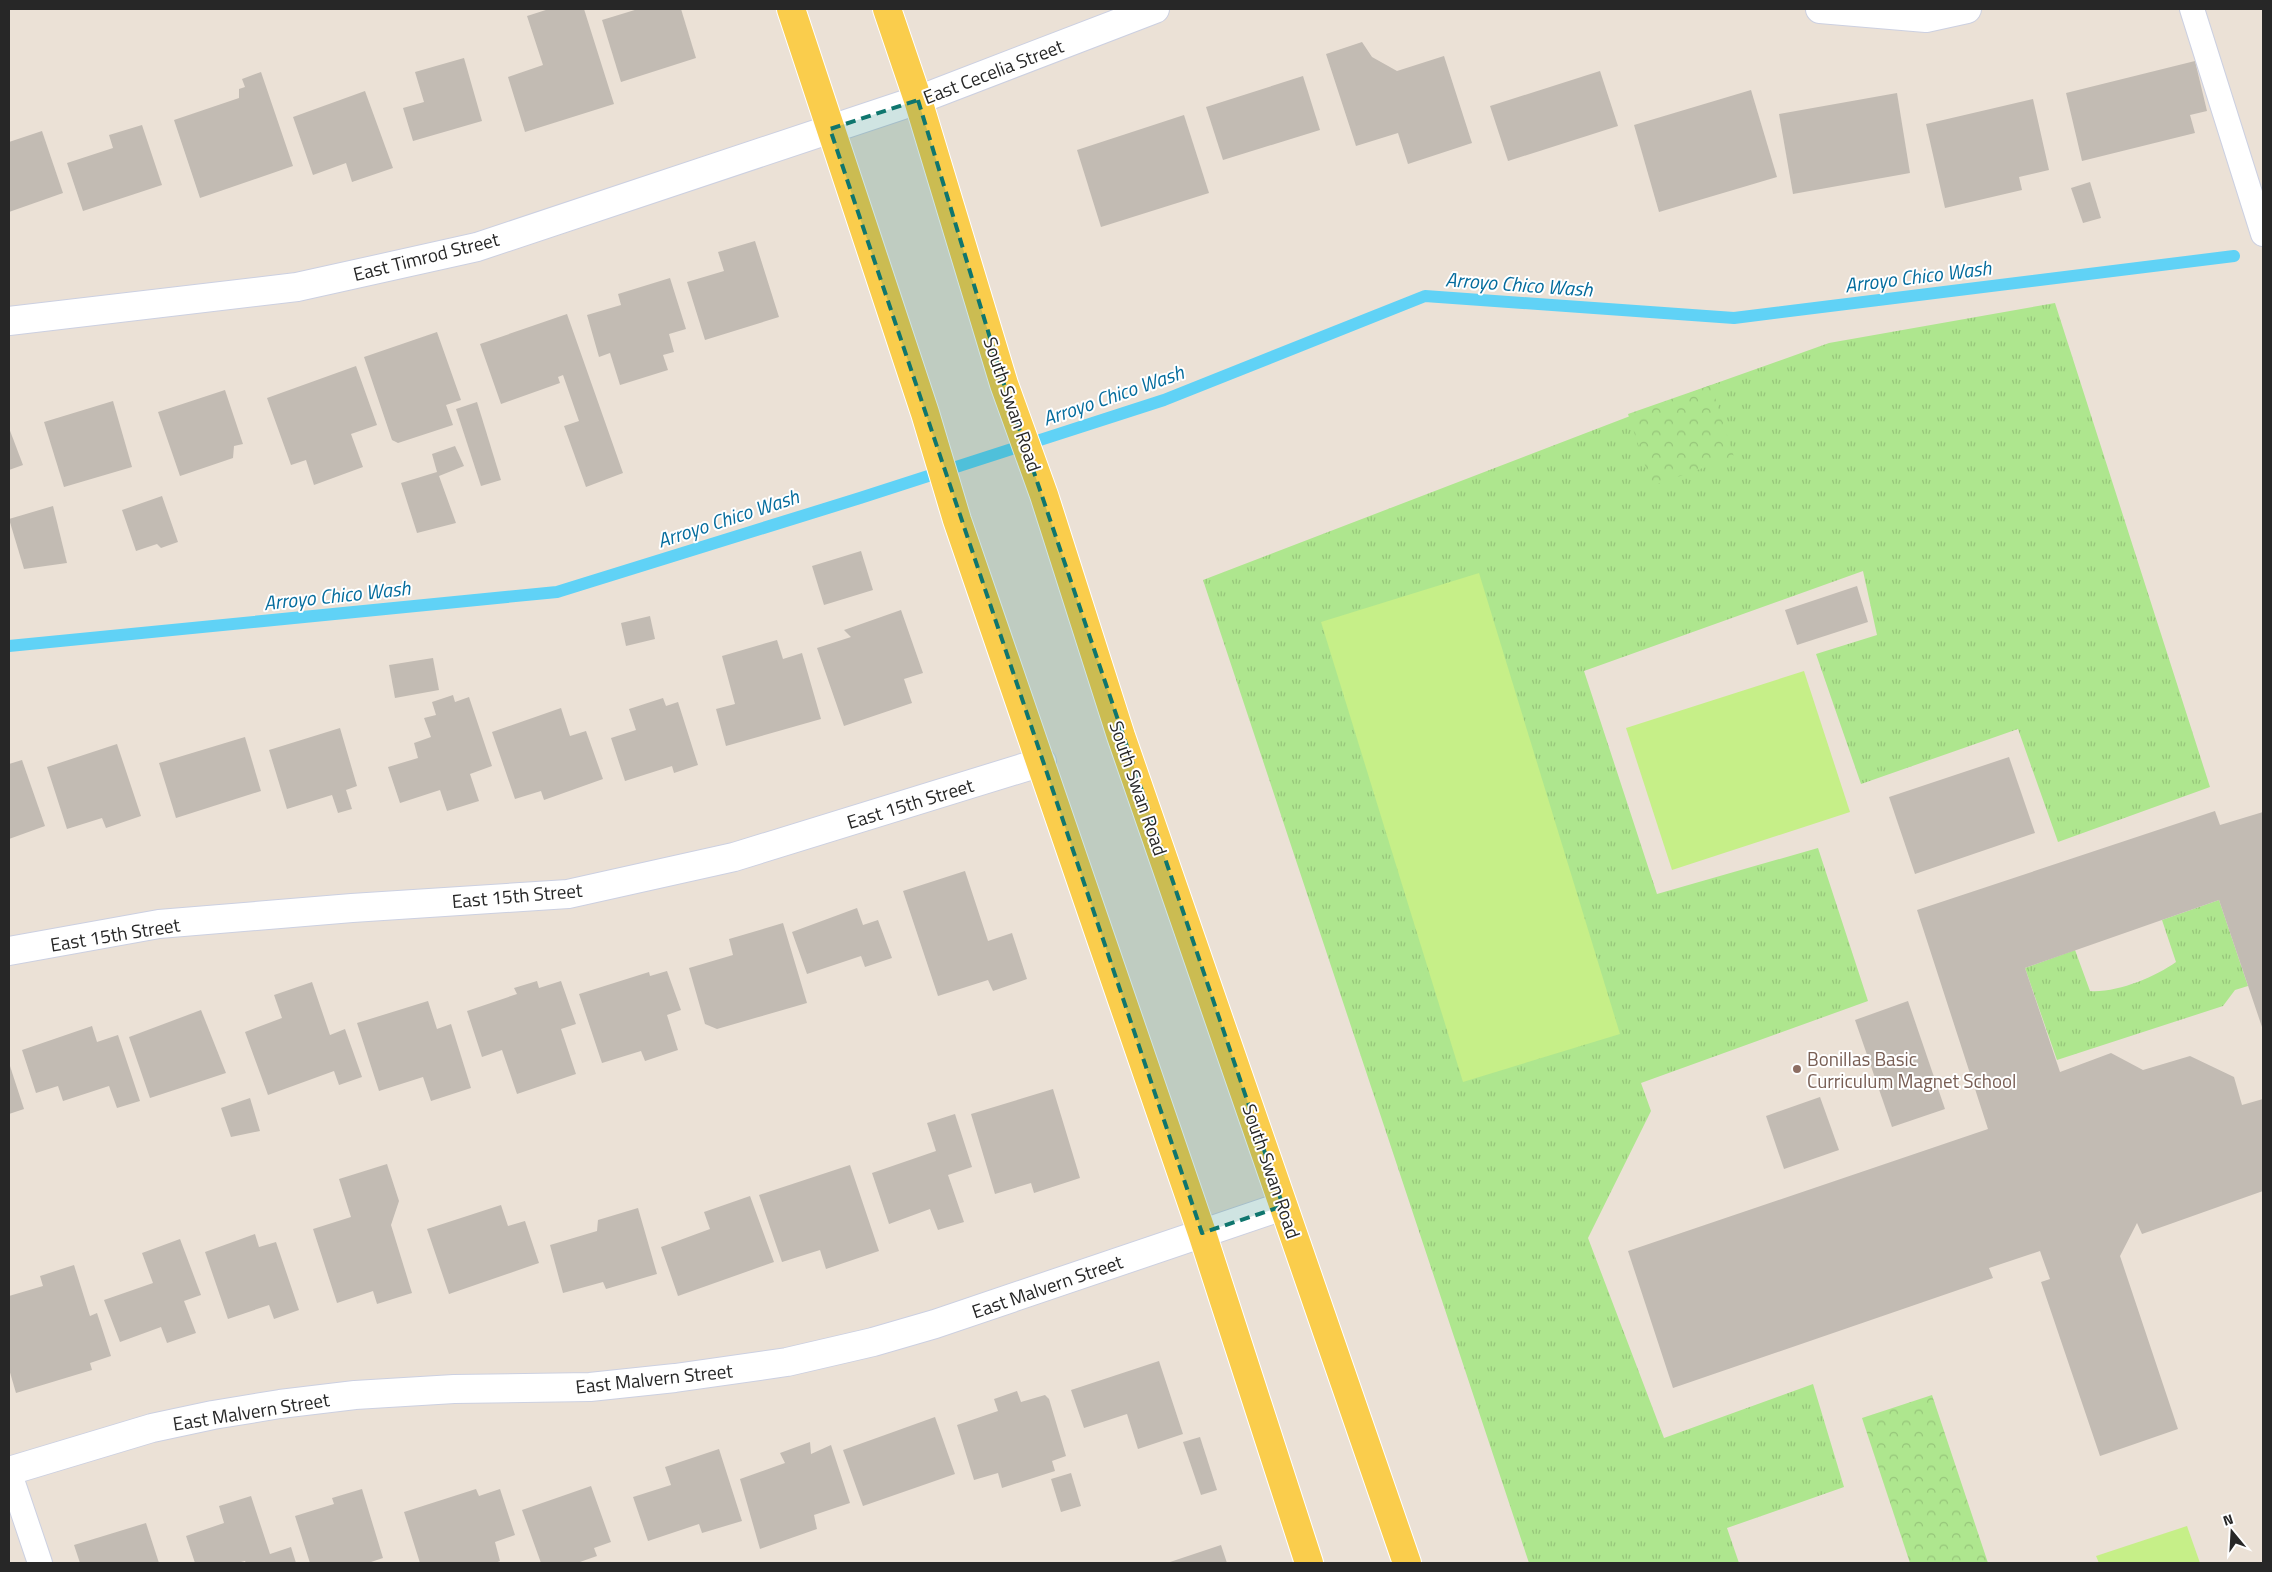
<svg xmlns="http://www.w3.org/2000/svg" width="2272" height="1572" font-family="'Titillium Web',sans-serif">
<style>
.grass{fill:url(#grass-tufts)}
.forest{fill:url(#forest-crowns)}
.pitch{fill:#c6ef88}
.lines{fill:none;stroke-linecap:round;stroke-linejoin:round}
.stream{stroke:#60d2f6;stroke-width:12}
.building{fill:#c2bbb3}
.service-casing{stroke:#ccd0e1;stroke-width:26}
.minor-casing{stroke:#ccd0e1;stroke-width:30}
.primary-casing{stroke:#fff;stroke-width:30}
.service{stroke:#fff;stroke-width:24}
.minor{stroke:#fff;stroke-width:28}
.primary{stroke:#facd4c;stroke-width:28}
.marked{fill:#0f766e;fill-opacity:0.2;stroke:#0f766e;stroke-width:4;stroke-dasharray:10 6;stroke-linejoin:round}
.education-dot{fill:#8d6e63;stroke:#fff;stroke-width:2}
.labels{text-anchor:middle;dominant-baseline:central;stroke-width:4;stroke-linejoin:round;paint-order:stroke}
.street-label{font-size:19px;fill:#272727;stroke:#fff}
.education-label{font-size:19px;fill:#785e54;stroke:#fff;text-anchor:start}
.water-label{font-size:20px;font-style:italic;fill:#046c9d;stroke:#fff}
</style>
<defs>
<pattern id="grass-tufts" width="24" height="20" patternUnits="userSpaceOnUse" patternTransform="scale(1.25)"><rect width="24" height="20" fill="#aee68e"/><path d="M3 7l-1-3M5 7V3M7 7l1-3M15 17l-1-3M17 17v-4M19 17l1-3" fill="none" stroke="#96c57a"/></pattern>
<pattern id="forest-crowns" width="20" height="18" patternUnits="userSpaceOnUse" patternTransform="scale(1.25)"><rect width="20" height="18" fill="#aee68e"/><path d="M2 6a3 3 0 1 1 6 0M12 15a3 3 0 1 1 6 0" fill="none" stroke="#96c57a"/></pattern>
</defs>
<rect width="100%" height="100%" fill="#ebe1d6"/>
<g class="grass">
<path d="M2055,303L2210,787L2058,842L2018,729L1861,784L1816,654L1877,635L1863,571L1584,671L1657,894L1818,848L1868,1001L1641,1083L1651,1111L1588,1238L1664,1438L1813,1384L1844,1487L1727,1528L1739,1563H1529L1203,580L1711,385L1829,343Z"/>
<path d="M2219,900L2248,986L2235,990L2223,1006L2057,1060L2025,968L2075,950L2090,991C2117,993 2155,977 2176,962L2162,920Z"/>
</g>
<g class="forest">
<path d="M1711,385L1734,457L1652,486L1628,414Z"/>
<path d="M1932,1395L1988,1563H1910L1862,1418Z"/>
</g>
<g class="pitch">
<path d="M1479,573L1620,1034L1463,1082L1321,622Z"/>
<path d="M1804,671L1850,812L1672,870L1626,728Z"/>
<path d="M2187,1526L2200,1563H2099L2096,1556Z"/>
</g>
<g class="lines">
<path class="stream" d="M9,646L557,592L860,498L1164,400L1425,296L1734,318L2234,256"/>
</g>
<g class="building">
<path d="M549,9H584L614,104L525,132L508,77L543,65L527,16Z"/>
<path d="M638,9H681L696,58L621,82L602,20Z"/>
<path d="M1362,42L1372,57L1397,71L1444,56L1472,143L1408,164L1398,133L1356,146L1326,54Z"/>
<path d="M464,58L482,121L413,141L403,108L424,102L415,72Z"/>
<path d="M2195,61L2207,111L2190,115L2195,133L2082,161L2066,93Z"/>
<path d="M1600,71L1618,126L1508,161L1490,106Z"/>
<path d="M261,72L293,166L200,198L174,120L239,98V89L245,87L242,79Z"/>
<path d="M1303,76L1320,130L1223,160L1206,107Z"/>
<path d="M1751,90L1777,177L1659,212L1634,125Z"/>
<path d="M365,91L393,168L352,182L346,163L313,175L293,117Z"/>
<path d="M1897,93L1910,173L1793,194L1779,114Z"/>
<path d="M2033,99L2049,170L2019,177L2022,190L1945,208L1926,124Z"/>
<path d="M1184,115L1209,193L1101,227L1077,150Z"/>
<path d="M142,125L162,185L83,211L67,163L113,148L109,135Z"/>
<path d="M42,131L63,193L9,212V142Z"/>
<path d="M2090,182L2101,218L2083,223L2071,188Z"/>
<path d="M755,241L779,317L705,340L687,282L724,271L718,252Z"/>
<path d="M670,278L686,329L669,334L674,352L663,355L668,370L620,385L610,353L599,357L587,315L621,305L618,294Z"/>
<path d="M567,314L623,473L586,487L564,426L579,421L563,375L558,377L560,383L501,404L480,344Z"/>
<path d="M437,332L461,400L446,405L453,425L398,443L392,440L364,357Z"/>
<path d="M356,366L377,425L351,434L363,467L314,485L306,460L291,465L267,398Z"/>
<path d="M225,390L243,444L234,446L233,458L180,476L158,412Z"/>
<path d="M113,401L132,467L64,487L44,422Z"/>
<path d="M477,402L501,480L481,486L456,409Z"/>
<path d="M9,428L23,465L9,470Z"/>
<path d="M455,446L464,466L439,476L456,523L417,533L401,483L437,472L432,454Z"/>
<path d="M162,496L178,542L161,548L157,544L136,551L122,510Z"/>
<path d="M53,506L67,563L24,569L9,519Z"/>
<path d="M861,551L873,590L824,605L812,566Z"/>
<path d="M1857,586L1868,622L1797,645L1785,610Z"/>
<path d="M901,610L923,673L904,679L912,703L844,726L817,648L851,637L844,630Z"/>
<path d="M650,616L655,639L626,646L621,623Z"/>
<path d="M777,640L783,659L802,653L821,719L726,746L716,709L735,704L722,656Z"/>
<path d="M433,658L439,690L395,698L389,665Z"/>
<path d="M453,695L455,702L469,697L492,766L470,774L479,801L447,811L440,790L400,803L388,767L418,758L414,743L431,737L424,718L436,715L432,702Z"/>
<path d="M663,698L666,706L678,702L698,765L674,773L672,766L625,781L611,738L636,730L629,709Z"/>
<path d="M561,708L570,736L586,731L603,779L544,800L541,791L515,799L492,732Z"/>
<path d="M340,728L357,786L346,790L352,809L338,813L332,795L287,809L269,750Z"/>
<path d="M245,737L261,791L176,818L159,763Z"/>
<path d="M117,744L141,816L106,828L102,818L67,829L47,767Z"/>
<path d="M2009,757L2035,833L1915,874L1889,797Z"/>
<path d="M22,760L45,826L9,839V764Z"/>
<path d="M2215,811L2220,825L2263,812V1030L2219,900L2025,968L2060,1072L2111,1053L2143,1070L2190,1056L2234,1077L2242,1105L2263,1099V1191L2142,1234L2137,1223L2120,1256L2178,1429L2100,1456L2041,1282L2050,1279L2040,1251L1989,1268L1993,1278L1673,1388L1628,1251L1988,1129L1917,910Z"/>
<path d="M965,871L988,941L1012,933L1027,979L993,991L988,980L938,996L903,891Z"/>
<path d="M857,908L863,925L878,920L892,958L865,967L861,956L807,974L792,932Z"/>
<path d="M783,923L807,1003L717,1029L705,1024L689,968L733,955L729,939Z"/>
<path d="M667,971L681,1010L667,1015L678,1050L645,1061L641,1051L602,1063L579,994L649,972L650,976Z"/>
<path d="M537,981L539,988L561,981L576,1024L561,1029L576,1074L517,1094L502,1050L482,1057L467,1011L517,994L514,988Z"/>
<path d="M312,982L330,1035L345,1029L362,1077L339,1085L334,1071L268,1095L245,1032L282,1018L274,995Z"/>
<path d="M428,1001L437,1029L451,1024L471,1088L431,1101L423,1077L379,1091L357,1023Z"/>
<path d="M1908,1001L1945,1109L1892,1127L1855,1020Z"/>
<path d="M201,1010L226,1073L150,1098L129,1037Z"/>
<path d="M92,1026L97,1042L118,1035L140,1101L117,1108L109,1086L63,1101L58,1086L36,1093L22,1050Z"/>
<path d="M9,1063L24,1109L9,1114Z"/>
<path d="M1053,1089L1080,1178L1034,1193L1031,1183L995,1194L971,1114Z"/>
<path d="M1820,1097L1839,1150L1784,1169L1766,1116Z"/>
<path d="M250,1098L260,1131L231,1137L221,1108Z"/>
<path d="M955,1114L972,1167L948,1175L964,1222L938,1230L930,1209L889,1224L872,1173L936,1151L927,1123Z"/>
<path d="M387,1164L399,1201L391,1225L412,1293L377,1304L373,1291L337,1303L313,1229L351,1217L339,1179Z"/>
<path d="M850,1165L879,1251L826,1269L820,1250L782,1262L759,1195Z"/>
<path d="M750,1196L774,1262L678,1296L661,1247L710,1229L704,1212Z"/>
<path d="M501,1205L508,1226L525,1221L539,1263L449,1294L427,1229Z"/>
<path d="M638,1208L657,1274L606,1289L603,1282L563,1293L550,1245L597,1231L598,1220Z"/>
<path d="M255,1234L259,1247L276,1242L299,1310L274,1319L269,1305L228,1319L205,1252Z"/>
<path d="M180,1239L201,1295L184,1301L196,1333L167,1343L161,1327L120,1342L104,1300L153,1283L142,1253Z"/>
<path d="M74,1265L90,1316L97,1313L111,1356L90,1363L92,1370L16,1393L9,1369V1296L43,1286L40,1276Z"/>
<path d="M1159,1361L1183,1434L1138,1449L1127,1414L1084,1428L1071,1390Z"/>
<path d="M1017,1391L1021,1402L1045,1395L1049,1399L1066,1456L1052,1461L1055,1471L1002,1488L998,1473L974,1480L957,1425L998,1411L994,1399Z"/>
<path d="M935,1417L955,1474L863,1506L843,1450Z"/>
<path d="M1200,1437L1217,1490L1201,1495L1183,1442Z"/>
<path d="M810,1442L811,1454L831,1445L850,1503L814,1515L817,1529L760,1549L740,1479L785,1463L780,1453Z"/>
<path d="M719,1449L742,1521L702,1533L699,1524L648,1541L633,1497L671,1485L665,1467Z"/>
<path d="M1071,1473L1081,1506L1061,1512L1051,1479Z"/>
<path d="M591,1486L611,1542L594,1548L597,1556L577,1563H541L522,1510Z"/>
<path d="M362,1489L383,1558L368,1563H310L295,1516L334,1504L332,1498Z"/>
<path d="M476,1489L479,1496L500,1489L515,1535L495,1542L500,1561L495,1563H420L404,1512Z"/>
<path d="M251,1496L270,1554L291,1547L296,1563H246L245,1561L237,1563H195L186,1536L224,1523L219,1506Z"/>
<path d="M146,1523L159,1563H80L74,1545Z"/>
<path d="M1221,1545L1227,1563H1167Z"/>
</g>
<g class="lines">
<defs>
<g id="service">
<path d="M2192,9L2263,234"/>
<path d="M9,1471L40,1563"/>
</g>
<g id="minor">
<path d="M1820,9L1926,18L1967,9"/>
<path d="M9,321L297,287L477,247L918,100L1155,9"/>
<path d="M9,951L159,924L352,908L568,894L734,857L1042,762"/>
<path d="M9,1471L152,1428L213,1415L280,1404L355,1395L454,1389L590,1387L675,1378L787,1362L873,1342L935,1324L1283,1206"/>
</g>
<g id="primary">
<path d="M791,9L925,413L957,520L1202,1233L1309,1563"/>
<path d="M887,9L918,100L1004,384L1044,495L1121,736L1407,1563"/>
</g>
</defs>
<use href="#service" class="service-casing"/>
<use href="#minor" class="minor-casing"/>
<use href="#primary" class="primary-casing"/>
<use href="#service" class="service"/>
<use href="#minor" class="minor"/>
<use href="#primary" class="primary"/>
</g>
<path class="marked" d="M918,100L1004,384L1283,1206L1202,1233L830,129Z"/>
<circle class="education-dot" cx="1797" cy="1069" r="5"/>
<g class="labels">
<g class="street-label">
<text transform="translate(993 71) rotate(-21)">East Cecelia Street</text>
<text transform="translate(426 256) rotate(-14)">East Timrod Street</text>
<text transform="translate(1013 404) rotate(71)">South Swan Road</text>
<text transform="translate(1139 788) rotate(71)">South Swan Road</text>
<text transform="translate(910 803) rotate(-17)">East 15th Street</text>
<text transform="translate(517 895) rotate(-5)">East 15th Street</text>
<text transform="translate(115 934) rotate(-9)">East 15th Street</text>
<text transform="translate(1272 1171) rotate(71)">South Swan Road</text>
<text transform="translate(1047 1286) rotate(-19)">East Malvern Street</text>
<text transform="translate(654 1378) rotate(-6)">East Malvern Street</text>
<text transform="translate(251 1411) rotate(-9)">East Malvern Street</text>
</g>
<g class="education-label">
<text x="1807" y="1058">Bonillas Basic<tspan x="1807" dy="22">Curriculum Magnet School</tspan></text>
</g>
<g class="water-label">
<text transform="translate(1918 276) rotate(-7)">Arroyo Chico Wash</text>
<text transform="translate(1519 284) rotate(4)">Arroyo Chico Wash</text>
<text transform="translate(1113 395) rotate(-19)">Arroyo Chico Wash</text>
<text transform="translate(728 518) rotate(-18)">Arroyo Chico Wash</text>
<text transform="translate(337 595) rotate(-6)">Arroyo Chico Wash</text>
</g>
</g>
<rect width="2272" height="1572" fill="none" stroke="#272727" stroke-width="20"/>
<g transform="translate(2232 1532) rotate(342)" stroke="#ffffff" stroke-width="4" paint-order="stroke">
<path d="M0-4L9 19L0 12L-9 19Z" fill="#272727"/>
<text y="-8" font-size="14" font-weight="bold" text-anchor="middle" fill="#272727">N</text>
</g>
</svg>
